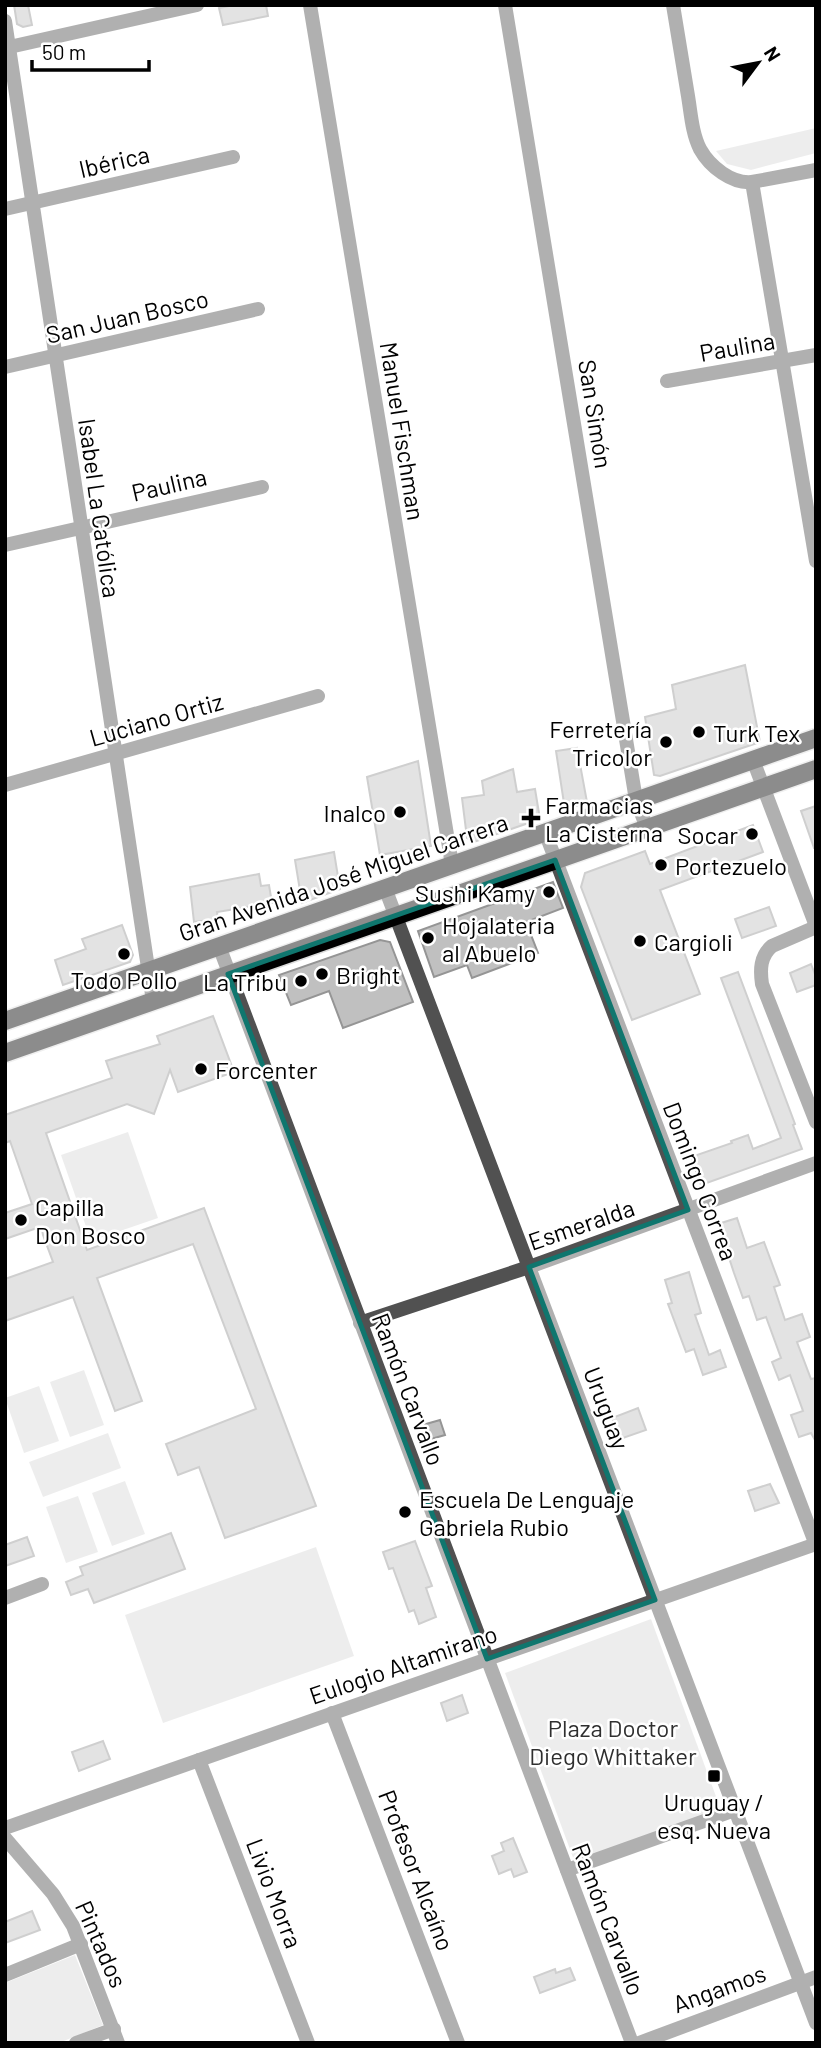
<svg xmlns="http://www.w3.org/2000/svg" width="821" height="2048" font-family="Barlow,sans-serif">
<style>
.green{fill:#d8d8d8}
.building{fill:#c0c0c0;stroke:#959595;stroke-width:2}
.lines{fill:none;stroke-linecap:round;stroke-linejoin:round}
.primary-casing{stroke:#dbdbdb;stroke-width:21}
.street{stroke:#515151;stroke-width:14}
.primary{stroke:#000;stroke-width:18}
.marked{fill:none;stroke:#0f766e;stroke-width:5;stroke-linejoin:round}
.poi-dot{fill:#000;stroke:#fff;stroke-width:2.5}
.labels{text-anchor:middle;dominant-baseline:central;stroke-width:5;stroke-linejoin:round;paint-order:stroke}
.street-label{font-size:24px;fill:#000;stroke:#fff}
.poi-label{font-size:24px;fill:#000;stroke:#fff;text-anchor:start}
.park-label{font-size:24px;fill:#2f2f2f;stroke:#fff}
</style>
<rect width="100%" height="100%" fill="#fff"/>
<g class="green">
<path d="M816,128V153L751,170L727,164L716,151Z"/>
<path d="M128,1132L158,1218L91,1241L61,1155Z"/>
<path d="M84,1370L104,1425L70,1437L50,1382Z"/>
<path d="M39,1386L59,1441L24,1453L5,1398Z"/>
<path d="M108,1433L121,1468L43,1497L29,1462Z"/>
<path d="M125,1481L145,1534L112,1546L92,1493Z"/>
<path d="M78,1496L98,1552L66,1563L46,1507Z"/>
<path d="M316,1547L354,1656L163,1723L125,1615Z"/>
<path d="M651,1619L721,1810L575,1863L505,1673Z"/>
<path d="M75,1955L103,2025L59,2043H5V1983Z"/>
</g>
<g class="building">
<path d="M14,5H28L32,25L23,27L17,24Z"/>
<path d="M234,5H266L268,16L223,25L219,8Z"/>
<path d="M745,665L760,742L660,776L654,775L645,717L676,709L672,685Z"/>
<path d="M577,748L587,802L565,810L556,751Z"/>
<path d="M418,761L431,846L380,855L367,777Z"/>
<path d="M513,769L517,792L535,789L540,819L474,842L467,838L462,798L484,795L482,781Z"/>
<path d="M816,806V848H814L801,811Z"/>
<path d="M753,825L763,852L660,890L700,994L632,1020L581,887L585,873L645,851L650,864Z"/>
<path d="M334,852L340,889L302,903L295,860Z"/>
<path d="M259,874L261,886L269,885L272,903L217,912L218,919L194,922L190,887Z"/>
<path d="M553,882L563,908L526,922L538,953L472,978L467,965L434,977L418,931Z"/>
<path d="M769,907L776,926L742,938L735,919Z"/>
<path d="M122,925L133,955L130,962L63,985L55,960L86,949L82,939Z"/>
<path d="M380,940L390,942L413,1002L343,1028L329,991L291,1005L279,975Z"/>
<path d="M811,964L816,977V985L797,992L790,973Z"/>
<path d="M738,972L795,1124L793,1125L802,1149L701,1185L691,1157L732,1143L731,1141L748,1135L753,1149L781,1138L721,978Z"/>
<path d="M213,1016L234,1072L178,1092L170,1070L154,1114L127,1104L46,1133L87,1250L204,1208L316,1506L225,1538L199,1467L178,1475L166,1444L256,1409L193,1244L97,1278L142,1401L115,1411L73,1297L5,1321V1279L53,1262L40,1227L5,1239V1213L32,1204L10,1141L5,1143V1115L112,1078L106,1061L160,1044L157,1036Z"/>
<path d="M737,1218L747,1248L764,1242L780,1285L774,1287L785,1320L802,1314L810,1337L797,1342L811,1379L816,1378V1442L811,1433L799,1437L791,1415L803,1411L790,1375L779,1380L772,1362L781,1358L766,1317L757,1320L749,1296L743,1298L734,1273L718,1224Z"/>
<path d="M689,1272L701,1313L695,1315L709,1355L720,1350L726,1367L703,1375L694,1349L686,1352L668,1304L672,1303L665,1280Z"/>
<path d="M638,1408L646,1430L620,1439L612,1418Z"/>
<path d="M440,1420L445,1435L424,1441L419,1426Z"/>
<path d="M770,1484L779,1503L755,1511L748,1491Z"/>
<path d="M171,1533L185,1569L94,1603L88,1589L71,1595L66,1582L83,1575L80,1567Z"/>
<path d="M27,1537L34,1556L5,1566V1545Z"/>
<path d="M415,1541L432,1586L426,1588L436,1617L419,1624L414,1610L409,1612L393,1568L389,1569L383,1552Z"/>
<path d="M462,1695L468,1713L447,1721L441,1703Z"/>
<path d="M103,1741L110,1759L79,1771L72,1752Z"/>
<path d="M513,1838L527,1872L514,1877L511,1869L499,1874L492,1856L504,1851L501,1843Z"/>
<path d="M32,1911L40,1930L5,1943V1922Z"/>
<path d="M570,1968L575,1980L540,1993L534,1977L555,1969L556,1973Z"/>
</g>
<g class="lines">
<defs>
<g id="primary">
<path d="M5,1021L816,738"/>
<path d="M5,1053L816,769"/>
</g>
</defs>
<use href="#primary" class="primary-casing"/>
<g class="street">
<path d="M310,5L452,865"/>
<path d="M505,5L636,800L647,828"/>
<path d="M673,5C678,36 683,66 688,96C691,114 692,133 700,149C710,167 732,184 752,182L816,170"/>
<path d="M5,21L153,1001"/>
<path d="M5,48L197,5"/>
<path d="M752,182L816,561"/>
<path d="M5,209L233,157"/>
<path d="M5,367L258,309"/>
<path d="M667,381L816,355"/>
<path d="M5,545L262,487"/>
<path d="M753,760L816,926"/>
<path d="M5,785L318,696"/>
<path d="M545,832L816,1545"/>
<path d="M385,888L816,2023"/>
<path d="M816,927L772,946C760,956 760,970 762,984L816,1122"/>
<path d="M219,946L632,2043"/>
<path d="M360,1323L529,1267L816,1163"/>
<path d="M5,1598L42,1584"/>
<path d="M332,1713L458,2043"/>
<path d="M199,1760L308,2043"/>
<path d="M5,1828L816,1544"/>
<path d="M5,1838L53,1894L73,1926L118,2043"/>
<path d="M567,1870L735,1810"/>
<path d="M5,1975L81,1944"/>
<path d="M76,2043L114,2029"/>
<path d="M639,2043L816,1977"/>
</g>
<use href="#primary" class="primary"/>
</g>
<path d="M0 0H821V2048H0ZM555,860L688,1210L529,1267L655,1600L487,1659L228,974Z" fill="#fff" fill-opacity=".55" fill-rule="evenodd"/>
<path class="marked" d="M555,860L688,1210L529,1267L655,1600L487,1659L228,974Z"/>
<g class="poi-dot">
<circle cx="699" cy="732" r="7"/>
<circle cx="666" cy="742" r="7"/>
<circle cx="400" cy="812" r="7"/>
<path d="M527.5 807.5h7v7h7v7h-7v7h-7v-7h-7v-7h7z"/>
<circle cx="752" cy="834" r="7"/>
<circle cx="661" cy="865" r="7"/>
<circle cx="549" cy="892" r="7"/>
<circle cx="428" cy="938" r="7"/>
<circle cx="640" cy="941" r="7"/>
<circle cx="124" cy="954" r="7"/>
<circle cx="322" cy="974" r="7"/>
<circle cx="301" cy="981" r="7"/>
<circle cx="201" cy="1069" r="7"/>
<circle cx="21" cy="1220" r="7"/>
<circle cx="405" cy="1512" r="7"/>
<rect x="707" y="1769" width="14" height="14" rx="3.5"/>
</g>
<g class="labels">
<g class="street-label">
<text transform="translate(114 161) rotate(-13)">Ibérica</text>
<text transform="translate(127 316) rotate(-13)">San Juan Bosco</text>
<text transform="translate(737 346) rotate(-10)">Paulina</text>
<text transform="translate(596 414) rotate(81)">San Simón</text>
<text transform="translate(403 431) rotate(81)">Manuel Fischman</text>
<text transform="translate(169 484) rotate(-13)">Paulina</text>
<text transform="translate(100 508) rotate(82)">Isabel La Católica</text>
<text transform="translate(156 719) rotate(-16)">Luciano Ortiz</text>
<text transform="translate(343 877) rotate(-19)">Gran Avenida José Miguel Carrera</text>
<text transform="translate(701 1181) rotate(69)">Domingo Correa</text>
<text transform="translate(581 1224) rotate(-19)">Esmeralda</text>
<text transform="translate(409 1389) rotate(69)">Ramón Carvallo</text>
<text transform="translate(607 1408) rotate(69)">Uruguay</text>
<text transform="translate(403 1664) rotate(-19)">Eulogio Altamirano</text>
<text transform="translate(417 1870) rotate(69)">Profesor Alcaíno</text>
<text transform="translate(275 1893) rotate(69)">Livio Morra</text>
<text transform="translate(609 1919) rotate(69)">Ramón Carvallo</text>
<text transform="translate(102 1944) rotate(66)">Pintados</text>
<text transform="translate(719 1988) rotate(-20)">Angamos</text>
</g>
<g class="poi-label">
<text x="652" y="728" text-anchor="end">Ferretería<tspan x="652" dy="28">Tricolor</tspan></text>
<text x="713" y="732">Turk Tex</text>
<text x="545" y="804">Farmacias<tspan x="545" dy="28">La Cisterna</tspan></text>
<text x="386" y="812" text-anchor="end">Inalco</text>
<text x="738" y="834" text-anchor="end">Socar</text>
<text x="675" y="865">Portezuelo</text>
<text x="535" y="892" text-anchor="end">Sushi Kamy</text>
<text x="442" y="924">Hojalateria<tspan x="442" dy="28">al Abuelo</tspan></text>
<text x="654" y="941">Cargioli</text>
<text x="336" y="974">Bright</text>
<text x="124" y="979" text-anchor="middle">Todo Pollo</text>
<text x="287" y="981" text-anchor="end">La Tribu</text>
<text x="215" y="1069">Forcenter</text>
<text x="35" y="1206">Capilla<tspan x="35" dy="28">Don Bosco</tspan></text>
<text x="419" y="1498">Escuela De Lenguaje<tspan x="419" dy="28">Gabriela Rubio</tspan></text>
<text x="714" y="1801" text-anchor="middle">Uruguay /<tspan x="714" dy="28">esq. Nueva</tspan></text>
</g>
<g class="park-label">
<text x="613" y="1727">Plaza Doctor<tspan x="613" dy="28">Diego Whittaker</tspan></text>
</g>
</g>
<rect width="821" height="2048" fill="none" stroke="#000000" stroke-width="14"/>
<g transform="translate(758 63) rotate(58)" stroke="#ffffff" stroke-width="5" paint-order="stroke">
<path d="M0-5L12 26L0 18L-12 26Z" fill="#000000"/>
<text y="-10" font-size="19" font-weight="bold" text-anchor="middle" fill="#000000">N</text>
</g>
<path d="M32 60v10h117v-10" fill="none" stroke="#000000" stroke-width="3.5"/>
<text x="42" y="60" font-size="21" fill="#000000" stroke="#ffffff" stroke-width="5" paint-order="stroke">50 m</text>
</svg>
